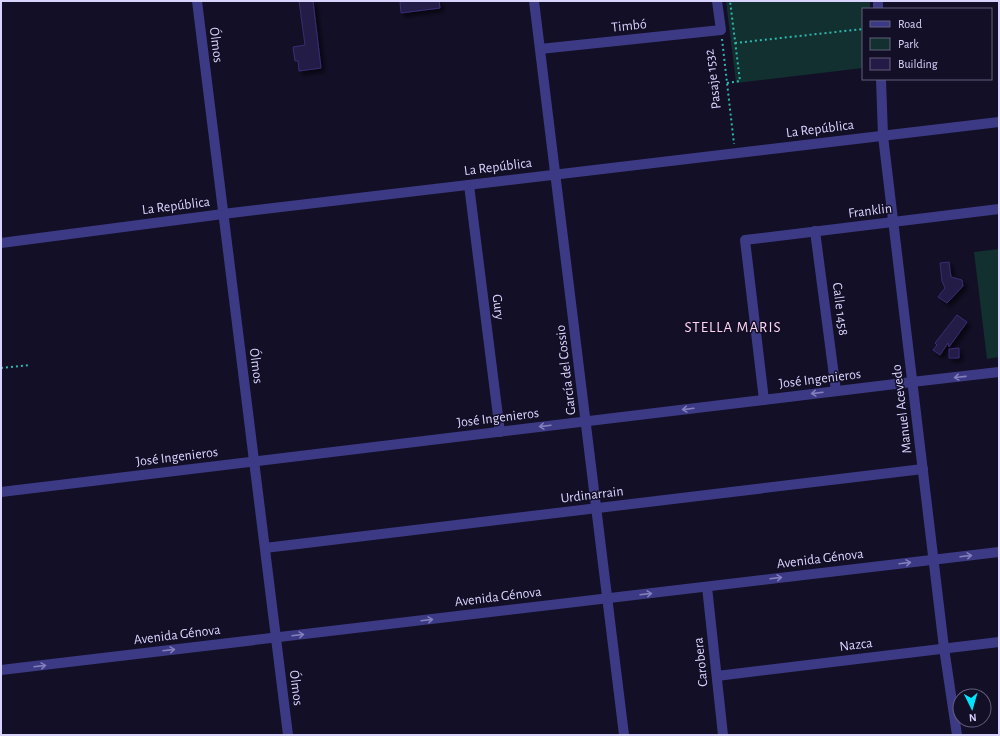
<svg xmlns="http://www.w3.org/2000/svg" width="1000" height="736" font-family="'Alegreya Sans',sans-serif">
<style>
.green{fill:#12302f}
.building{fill:#241b47;stroke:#3b2d73;filter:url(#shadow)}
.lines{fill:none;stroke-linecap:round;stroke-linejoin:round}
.path{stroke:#2fb8b0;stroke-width:2;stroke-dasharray:2 3;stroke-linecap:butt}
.minor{stroke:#3d3a85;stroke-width:10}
.oneway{stroke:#837fbc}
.labels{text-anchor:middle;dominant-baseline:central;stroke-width:3;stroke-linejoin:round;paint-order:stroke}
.street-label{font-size:14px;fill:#d9d4ff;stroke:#130f26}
.neighbourhood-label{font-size:15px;letter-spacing:1px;fill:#ffd6f0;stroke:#130f26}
</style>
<defs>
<filter id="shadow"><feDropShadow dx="3.5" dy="3.5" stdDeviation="2" flood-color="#0009"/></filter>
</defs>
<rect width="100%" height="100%" fill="#130f26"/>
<g class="green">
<path d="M726,1H870V9H863V68L736,83Z"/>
<path d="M999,249V357L987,359L974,252Z"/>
</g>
<g class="building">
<path d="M299,1H313L321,68L299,71L298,61H295L293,47L305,45Z"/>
<path d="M410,1H439L440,8L401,13L400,2Z"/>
<path d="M949,262L951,277L962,280L963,286L947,303L938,297L945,288L942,281L940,263Z"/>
<path d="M957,315L967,322L949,347L948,343L940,355L933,350L937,345L935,343Z"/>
<path d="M959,348V358H949V349Z"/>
</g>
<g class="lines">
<g class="path">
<path d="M722,39L734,144"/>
<path d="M735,43L863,29"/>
<path d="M727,83L740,81L730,1"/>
<path d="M1,368L30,365"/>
</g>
<g class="minor">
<path d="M197,1L288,735"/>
<path d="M534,1L624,735"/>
<path d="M878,1V9"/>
<path d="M540,49L721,30L717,1"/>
<path d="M881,79L883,136L944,648L957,735"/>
<path d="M469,185L500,432"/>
<path d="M815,231L836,391"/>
<path d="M1,243L223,214L999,122"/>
<path d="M764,400L745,240L999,209"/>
<path d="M1,492L912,382L999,372"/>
<path d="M265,548L923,469"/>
<path d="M707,587L723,735"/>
<path d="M1,670L999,552"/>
<path d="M717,676L999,642"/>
</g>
</g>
<defs><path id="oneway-shaft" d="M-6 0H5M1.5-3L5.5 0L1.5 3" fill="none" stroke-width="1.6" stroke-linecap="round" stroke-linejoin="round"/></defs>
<g class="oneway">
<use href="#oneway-shaft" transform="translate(960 377) rotate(174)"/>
<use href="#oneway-shaft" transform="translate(817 393) rotate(173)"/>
<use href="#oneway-shaft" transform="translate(688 409) rotate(173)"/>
<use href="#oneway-shaft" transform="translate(545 426) rotate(173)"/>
<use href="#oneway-shaft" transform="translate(966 556) rotate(-7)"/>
<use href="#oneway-shaft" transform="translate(905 563) rotate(-7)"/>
<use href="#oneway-shaft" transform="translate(776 578) rotate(-7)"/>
<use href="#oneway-shaft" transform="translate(646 594) rotate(-7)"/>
<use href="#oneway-shaft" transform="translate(427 620) rotate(-7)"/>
<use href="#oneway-shaft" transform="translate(298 635) rotate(-7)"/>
<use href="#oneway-shaft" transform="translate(169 650) rotate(-7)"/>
<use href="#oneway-shaft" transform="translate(40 666) rotate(-7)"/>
</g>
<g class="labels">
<g class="street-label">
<text transform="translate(629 26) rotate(-6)">Timbó</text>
<text transform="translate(216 45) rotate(83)">Ólmos</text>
<text transform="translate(713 79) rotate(-97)">Pasaje 1532</text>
<text transform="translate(820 129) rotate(-7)">La República</text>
<text transform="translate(498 167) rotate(-7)">La República</text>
<text transform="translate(176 206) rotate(-7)">La República</text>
<text transform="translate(870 211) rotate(-7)">Franklin</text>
<text transform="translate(498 307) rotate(83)">Gury</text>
<text transform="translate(840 309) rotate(83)">Calle 1458</text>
<text transform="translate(256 366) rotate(83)">Ólmos</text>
<text transform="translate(566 370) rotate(-97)">García del Cossio</text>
<text transform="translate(820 379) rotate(-7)">José Ingenieros</text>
<text transform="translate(902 409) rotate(-97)">Manuel Acevedo</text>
<text transform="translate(498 418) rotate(-7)">José Ingenieros</text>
<text transform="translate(177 457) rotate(-7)">José Ingenieros</text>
<text transform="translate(592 495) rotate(-7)">Urdinarrain</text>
<text transform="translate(820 559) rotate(-7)">Avenida Génova</text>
<text transform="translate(498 597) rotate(-7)">Avenida Génova</text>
<text transform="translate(177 635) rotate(-7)">Avenida Génova</text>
<text transform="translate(856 645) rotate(-7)">Nazca</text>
<text transform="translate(701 662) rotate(-96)">Carobera</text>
<text transform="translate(296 688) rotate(83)">Ólmos</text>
</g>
<g class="neighbourhood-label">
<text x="733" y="327">STELLA MARIS</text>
</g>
</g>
<rect width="1000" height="736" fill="none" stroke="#d9d4ff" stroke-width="4"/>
<rect x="862" y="8" width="130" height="72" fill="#130f26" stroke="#625e7d"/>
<rect x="870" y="21" width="20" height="6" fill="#3d3a85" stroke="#625e7d"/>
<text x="898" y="28" font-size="12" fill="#d9d4ff">Road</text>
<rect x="870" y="38" width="20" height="12" fill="#12302f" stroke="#625e7d"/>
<text x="898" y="48" font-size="12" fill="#d9d4ff">Park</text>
<rect x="870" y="58" width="20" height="12" fill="#241b47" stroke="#625e7d"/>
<text x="898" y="68" font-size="12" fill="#d9d4ff">Building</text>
<g transform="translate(972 708) rotate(175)"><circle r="19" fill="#130f26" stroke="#625e7d"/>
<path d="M0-3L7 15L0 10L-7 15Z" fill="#00e5ff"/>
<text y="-6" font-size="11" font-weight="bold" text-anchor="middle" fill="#d9d4ff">N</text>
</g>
</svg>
